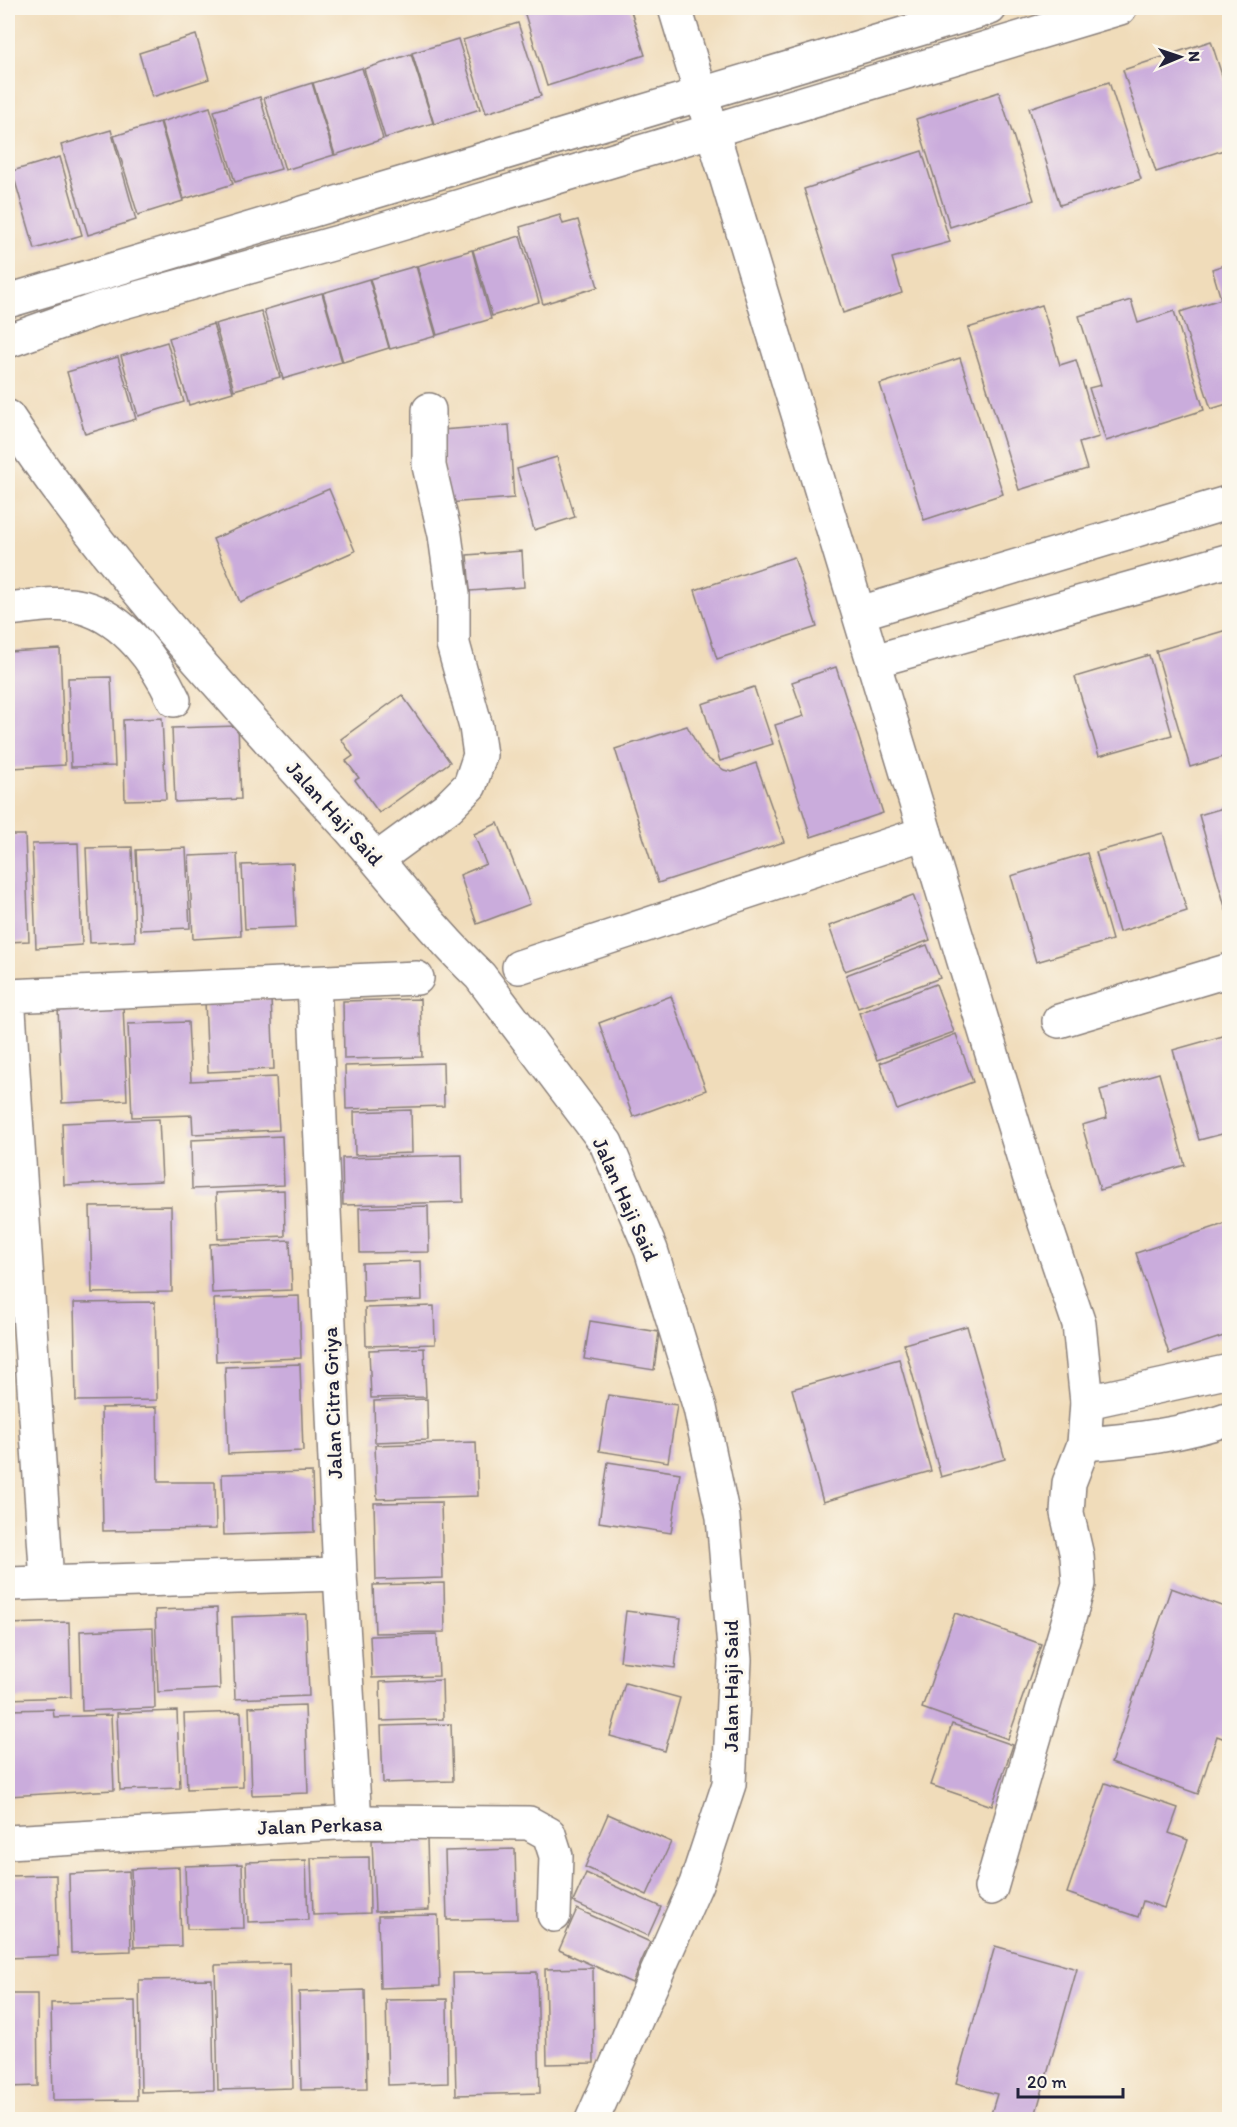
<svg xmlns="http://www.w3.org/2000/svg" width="1237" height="2127" font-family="Itim,sans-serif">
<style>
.building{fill:#caacdc}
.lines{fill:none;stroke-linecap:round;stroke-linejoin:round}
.minor-casing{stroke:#897f7a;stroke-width:36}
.minor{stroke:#fff;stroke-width:33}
.labels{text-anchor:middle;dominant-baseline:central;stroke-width:6;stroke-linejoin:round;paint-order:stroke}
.street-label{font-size:21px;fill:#22223b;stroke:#fbf7ec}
</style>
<rect width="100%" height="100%" fill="#fbf7ec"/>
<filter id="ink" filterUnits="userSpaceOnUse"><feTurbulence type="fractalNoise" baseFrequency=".0167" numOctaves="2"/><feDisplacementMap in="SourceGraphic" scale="12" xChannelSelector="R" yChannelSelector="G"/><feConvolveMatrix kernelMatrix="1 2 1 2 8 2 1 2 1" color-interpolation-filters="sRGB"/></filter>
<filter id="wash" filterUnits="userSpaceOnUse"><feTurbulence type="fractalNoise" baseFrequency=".008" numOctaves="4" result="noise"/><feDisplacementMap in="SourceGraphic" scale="24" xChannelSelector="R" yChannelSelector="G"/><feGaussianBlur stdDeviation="1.35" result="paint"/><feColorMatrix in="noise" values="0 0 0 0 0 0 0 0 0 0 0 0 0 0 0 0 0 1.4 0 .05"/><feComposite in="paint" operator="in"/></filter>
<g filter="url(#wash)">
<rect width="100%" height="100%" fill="#f0dcba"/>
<g id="blocks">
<g class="building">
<path d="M523,8H630L645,55L547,86Z"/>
<path d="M518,23L541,96L486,113L463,40Z"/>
<path d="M196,35L209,79L152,97L139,53Z"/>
<path d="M458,39L480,109L434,124L412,53Z"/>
<path d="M1211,41L1230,100V148L1156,172L1123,70Z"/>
<path d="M411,54L433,123L385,138L364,69Z"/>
<path d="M362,68L383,139L335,155L313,83Z"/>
<path d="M1109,82L1141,179L1060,205L1029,108Z"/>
<path d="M312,83L334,155L285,170L264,98Z"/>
<path d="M999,92L1034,200L950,227L916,119Z"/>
<path d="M260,97L281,169L235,182L214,111Z"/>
<path d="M210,107L233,184L184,199L161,122Z"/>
<path d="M160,122L183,201L138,215L114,136Z"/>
<path d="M111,130L136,220L88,235L61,145Z"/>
<path d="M922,151L950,242L892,258L902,293L843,313L804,189Z"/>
<path d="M60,157L82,235L35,249L12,171Z"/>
<path d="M560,215L563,224L578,220L598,287L543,304L520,227Z"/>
<path d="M520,236L539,302L492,316L473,250Z"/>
<path d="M472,250L491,319L437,335L417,266Z"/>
<path d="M1230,263V403L1211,409L1180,312L1221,299L1212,269Z"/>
<path d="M416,266L436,336L390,349L370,279Z"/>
<path d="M369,279L389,348L343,362L323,293Z"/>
<path d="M322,293L342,362L283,379L264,310Z"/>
<path d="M1131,300L1138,323L1174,311L1204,410L1106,441L1089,388L1101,385L1079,316Z"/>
<path d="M1042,305L1060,365L1076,360L1099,437L1079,443L1087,469L1019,490L968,328Z"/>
<path d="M261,311L280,377L234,390L215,324Z"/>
<path d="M213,324L233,392L189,405L169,338Z"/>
<path d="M167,342L184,402L138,416L121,356Z"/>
<path d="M118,357L136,419L85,434L67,372Z"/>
<path d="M960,358L1003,494L924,520L880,384Z"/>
<path d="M509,425L514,498L447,503L441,430Z"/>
<path d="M557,457L575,517L534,530L517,469Z"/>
<path d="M329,489L355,551L240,602L213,539Z"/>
<path d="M522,551L524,587L470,591L467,555Z"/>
<path d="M794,557L817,627L717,659L695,590Z"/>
<path d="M1230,629V755L1190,767L1156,651Z"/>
<path d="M60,649L65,765L12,768L8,652Z"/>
<path d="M1149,655L1172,735L1099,756L1075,677Z"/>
<path d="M836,667L883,813L811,837L775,725L804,716L792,682Z"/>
<path d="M111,677L115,766L71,767L68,678Z"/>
<path d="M754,687L773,744L720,761L702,704Z"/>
<path d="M402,695L450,762L379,813L355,780L359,778L346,761L353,756L341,739Z"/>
<path d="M162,718L166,799L125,800L123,720Z"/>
<path d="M238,726L241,799L175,802L172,728Z"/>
<path d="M687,726L703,755L724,770L732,772L756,763L784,842L658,883L615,749Z"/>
<path d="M1230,806V909L1226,910L1199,815Z"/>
<path d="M498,823L530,904L477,924L460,875L486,864L474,834Z"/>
<path d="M1163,833L1187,911L1119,932L1096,852Z"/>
<path d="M8,835H25L29,941L8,942Z"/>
<path d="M78,843L82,945L36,948L32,844Z"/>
<path d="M132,847L135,941L90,943L86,848Z"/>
<path d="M186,848L190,928L140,930L136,850Z"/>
<path d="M1087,853L1112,940L1036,962L1011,876Z"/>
<path d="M237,854L241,936L193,939L189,856Z"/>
<path d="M293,863L296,927L245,929L242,865Z"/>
<path d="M913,895L930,940L845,971L829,926Z"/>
<path d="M927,945L940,978L858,1008L846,975Z"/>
<path d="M936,984L954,1032L877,1060L859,1013Z"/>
<path d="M671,996L706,1090L633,1117L599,1023Z"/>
<path d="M271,999L274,1069L208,1072L205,1001Z"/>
<path d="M420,999L422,1057L344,1059L343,1001Z"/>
<path d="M123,1005L127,1100L62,1103L58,1008Z"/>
<path d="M188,1022L191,1081L276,1077L279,1130L193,1134L192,1115L132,1117L128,1024Z"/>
<path d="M956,1034L973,1082L897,1110L880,1063Z"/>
<path d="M1230,1034V1132L1199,1140L1173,1050Z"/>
<path d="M443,1063L444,1106L346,1109L345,1066Z"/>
<path d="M1159,1073L1185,1165L1100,1190L1082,1125L1107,1118L1100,1090Z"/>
<path d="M411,1110L412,1153L355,1155L354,1112Z"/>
<path d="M159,1119L162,1181L64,1185L62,1123Z"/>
<path d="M282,1136L284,1185L192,1189L191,1140Z"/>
<path d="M462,1155L463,1202L343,1205L342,1158Z"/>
<path d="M284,1190L285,1236L218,1239L216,1193Z"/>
<path d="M171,1206L172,1292L92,1293L90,1207Z"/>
<path d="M428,1206L429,1252L360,1253L359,1208Z"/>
<path d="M1230,1222V1334L1169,1354L1136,1253Z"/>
<path d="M290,1240L292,1290L212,1293L210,1244Z"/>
<path d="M421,1261L422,1300L363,1302L362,1263Z"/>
<path d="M299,1296L301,1358L216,1361L214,1299Z"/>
<path d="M155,1302L157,1400L76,1401L74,1303Z"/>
<path d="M434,1306L435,1344L366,1346L365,1308Z"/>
<path d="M590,1321L659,1332L654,1370L584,1359Z"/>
<path d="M967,1326L1005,1459L941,1477L904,1344Z"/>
<path d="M424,1348L426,1397L371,1398L369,1350Z"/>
<path d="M899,1359L931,1471L823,1502L792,1389Z"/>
<path d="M300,1364L303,1451L228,1454L225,1367Z"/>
<path d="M608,1395L677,1405L668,1462L599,1451Z"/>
<path d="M427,1399L428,1440L375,1442L374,1401Z"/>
<path d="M157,1407L158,1482H215L216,1529L103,1531L101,1408Z"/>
<path d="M476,1442L478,1496L377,1499L375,1445Z"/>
<path d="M608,1462L680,1473L671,1533L599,1522Z"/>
<path d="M312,1472L314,1532L224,1535L222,1474Z"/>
<path d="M441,1502L443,1578L376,1580L374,1503Z"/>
<path d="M444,1583L445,1632L375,1633L373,1585Z"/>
<path d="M1171,1588L1230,1609V1741L1217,1736L1198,1794L1111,1763Z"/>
<path d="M217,1608L220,1689L158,1692L155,1610Z"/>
<path d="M626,1611L681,1618L675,1668L620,1661Z"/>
<path d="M955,1613L1041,1644L1008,1739L922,1708Z"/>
<path d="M306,1614L309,1696L235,1699L232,1617Z"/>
<path d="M69,1622L71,1697L8,1699V1624Z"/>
<path d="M153,1628L155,1708L82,1711L80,1631Z"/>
<path d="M437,1634L439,1676L372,1678L370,1636Z"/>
<path d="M442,1680L443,1719L381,1721L380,1682Z"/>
<path d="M625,1683L680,1698L665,1751L610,1736Z"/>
<path d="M305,1705L308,1793L252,1795L249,1707Z"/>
<path d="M53,1709L54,1717L111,1715L114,1790L8,1796V1710Z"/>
<path d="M177,1711L180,1788L120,1790L117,1713Z"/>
<path d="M241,1712L243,1787L187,1789L184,1714Z"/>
<path d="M451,1724L453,1781L383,1783L381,1726Z"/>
<path d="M952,1724L1013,1745L992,1806L931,1785Z"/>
<path d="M1105,1783L1178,1808L1169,1833L1188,1840L1164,1908L1143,1901L1138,1917L1067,1893Z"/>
<path d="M608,1814L671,1842L647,1895L585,1867Z"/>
<path d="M427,1838L429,1910L375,1912L372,1840Z"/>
<path d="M515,1849L517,1919L447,1920L445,1851Z"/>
<path d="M369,1857L370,1913L313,1915L311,1858Z"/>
<path d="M306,1860L308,1920L248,1922L246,1862Z"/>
<path d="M242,1864L244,1928L187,1929L185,1866Z"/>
<path d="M179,1867L181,1946L134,1947L131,1869Z"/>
<path d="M129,1871L131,1951L71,1953L69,1874Z"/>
<path d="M586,1873L661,1907L648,1936L573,1902Z"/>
<path d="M56,1875L58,1956L8,1958V1876Z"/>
<path d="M577,1909L650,1942L632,1983L559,1950Z"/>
<path d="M438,1915L440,1986L380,1988L378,1916Z"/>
<path d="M995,1946L1077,1969L1034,2120H999L990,2117L997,2094L956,2083Z"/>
<path d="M290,1963L293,2088L218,2090L215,1965Z"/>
<path d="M593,1968L594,2063L547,2064L545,1969Z"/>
<path d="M537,1972L540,2093L456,2095L453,1973Z"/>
<path d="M212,1979L214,2090L141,2092L139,1980Z"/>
<path d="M365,1990L367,2089L301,2090L299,1992Z"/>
<path d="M8,1994H37L38,2086L8,2087Z"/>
<path d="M447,1999L448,2083L388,2085L386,2000Z"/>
<path d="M135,2001L137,2100L53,2101L51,2003Z"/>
</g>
</g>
</g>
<g filter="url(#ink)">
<use href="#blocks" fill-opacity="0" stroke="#897f7a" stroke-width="1.5"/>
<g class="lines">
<defs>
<g id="minor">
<path d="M675,8L1030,1179L1079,1324L1087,1402L1084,1444L1069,1483L1067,1513L1077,1556L1079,1584L991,1888"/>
<path d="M8,301L990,8"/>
<path d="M8,341L98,309L364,235L1120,8"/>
<path d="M8,417C104,563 223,690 341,819C388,870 429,928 480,976L606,1143L651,1250L700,1408L723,1517L735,1660L729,1784L696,1884L592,2120"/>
<path d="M8,609C31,607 59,601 82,607C126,619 156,662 174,700"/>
<path d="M860,613L1230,502"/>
<path d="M874,661L1230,560"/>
<path d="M377,859L448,807L470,785L480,755L476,727L453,644V594L445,535L429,466V410"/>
<path d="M519,967L925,833"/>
<path d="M314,983L340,1574L355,1822"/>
<path d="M1059,1021L1230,970"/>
<path d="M1087,1402L1230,1371"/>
<path d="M1084,1444C1135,1440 1182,1435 1230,1418"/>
<path d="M47,1582L8,996L417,978"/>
<path d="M8,1584L340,1574"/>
<path d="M8,1842L355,1822L529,1823L549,1834L556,1856L554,1915"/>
</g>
</defs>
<use href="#minor" class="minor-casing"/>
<use href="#minor" class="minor"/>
</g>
</g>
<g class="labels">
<g class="street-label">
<text transform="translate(335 813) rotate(48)">Jalan Haji Said</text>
<text transform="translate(626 1199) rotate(66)">Jalan Haji Said</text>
<text transform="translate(332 1403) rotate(-92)">Jalan Citra Griya</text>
<text transform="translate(730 1686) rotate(-90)">Jalan Haji Said</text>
<text transform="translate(320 1825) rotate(-2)">Jalan Perkasa</text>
</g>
</g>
<rect width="1237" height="2127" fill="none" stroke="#fbf7ec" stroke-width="30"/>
<g transform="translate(1180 57) rotate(88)" stroke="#fbf7ec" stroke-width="4.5" paint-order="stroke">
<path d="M0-4.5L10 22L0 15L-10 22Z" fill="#22223b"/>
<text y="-9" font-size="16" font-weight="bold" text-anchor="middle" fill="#22223b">N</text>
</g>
<path d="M1018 2088v9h105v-9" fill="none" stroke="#22223b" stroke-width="3"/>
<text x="1027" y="2088" font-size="18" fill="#22223b" stroke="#fbf7ec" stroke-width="4.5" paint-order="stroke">20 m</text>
</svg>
